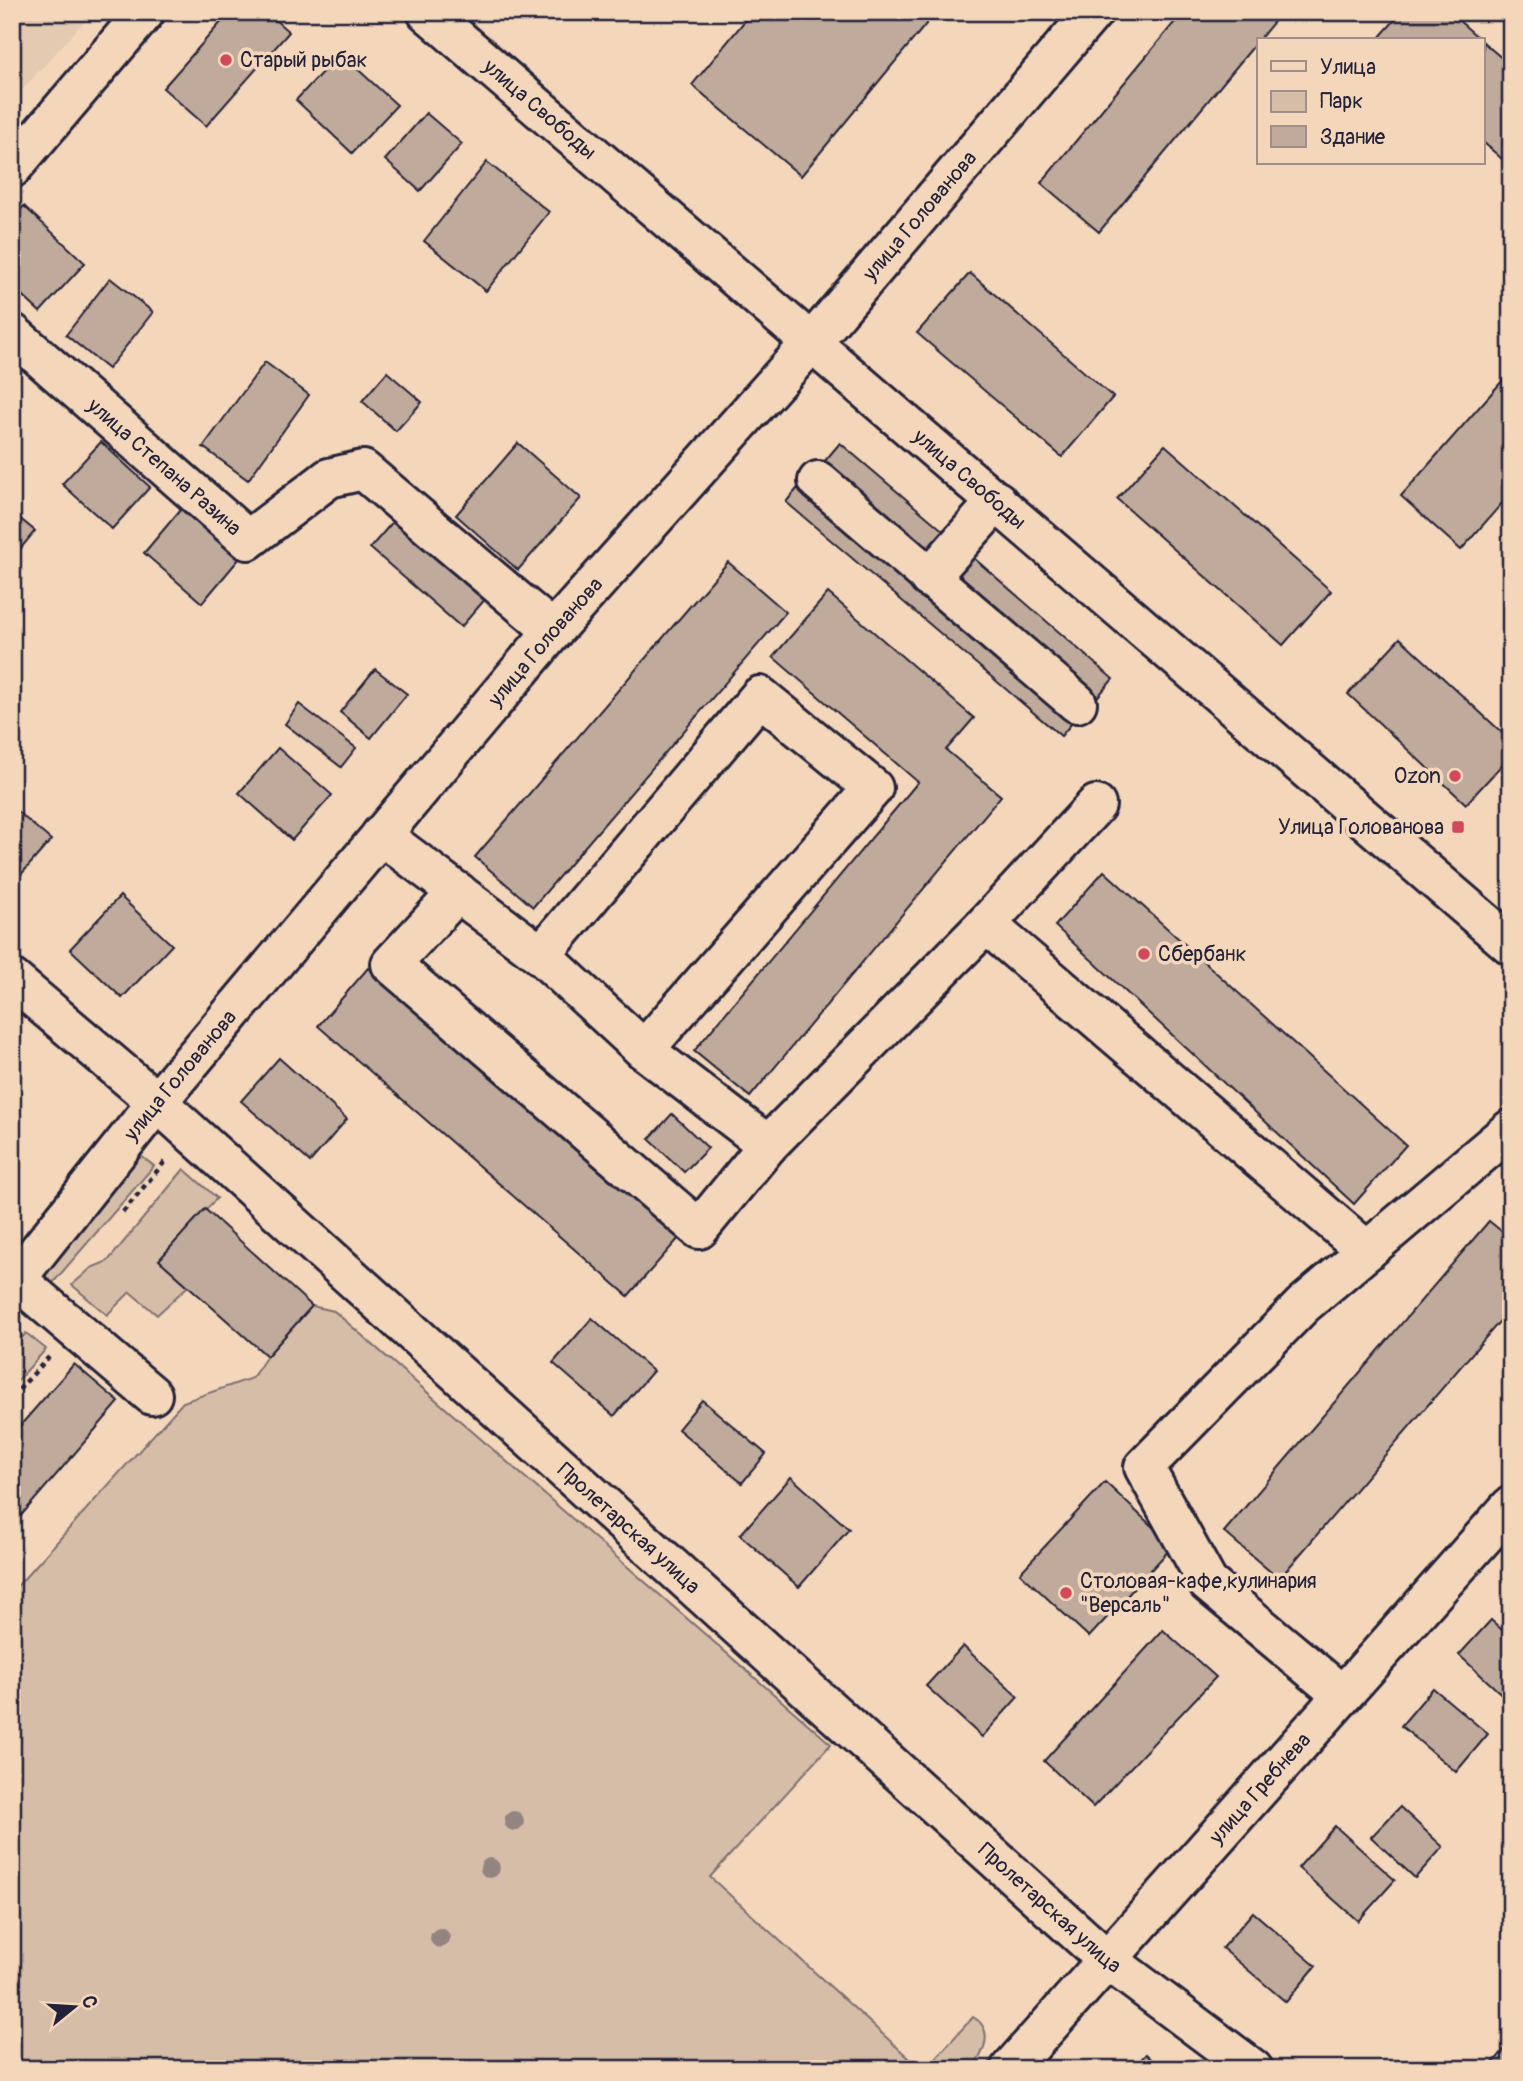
<svg xmlns="http://www.w3.org/2000/svg" width="1523" height="2081" font-family="Pangolin,sans-serif">
<style>
.built{fill:#e4cab1}
.green{fill:#d6bda8;stroke:#7c7072;stroke-width:2}
.building{fill:#c0aa9b;stroke:#22223b;stroke-width:2}
.lines{fill:none;stroke-linecap:round;stroke-linejoin:round}
.minor-casing{stroke:#22223b;stroke-width:44}
.major-casing{stroke:#22223b;stroke-width:44}
.path{stroke:#22223b;stroke-width:4.5;stroke-dasharray:5 5;stroke-linecap:butt}
.minor{stroke:#f4d7bb;stroke-width:38}
.major{stroke:#f4d7bb;stroke-width:38}
.tree{fill:#948481}
.poi-dot{fill:#d1495b;stroke:#f4d7bb;stroke-width:2.5}
.labels{text-anchor:middle;dominant-baseline:central;stroke-width:7;stroke-linejoin:round;paint-order:stroke}
.poi-label{font-size:21px;fill:#22223b;stroke:#f4d7bb;text-anchor:start}
.street-label{font-size:21px;fill:#22223b;stroke:#f4d7bb}
</style>
<rect width="100%" height="100%" fill="#f4d7bb"/>
<filter id="ink" filterUnits="userSpaceOnUse"><feTurbulence type="fractalNoise" baseFrequency=".0143" numOctaves="2"/><feDisplacementMap in="SourceGraphic" scale="14" xChannelSelector="R" yChannelSelector="G"/><feConvolveMatrix kernelMatrix="1 2 1 2 8 2 1 2 1" color-interpolation-filters="sRGB"/></filter>
<g filter="url(#ink)">
<path class="built" d="M12,12H93L12,101Z"/>
<g class="green">
<path d="M137,1153L154,1166L51,1285L34,1271Z"/>
<path d="M184,1169L217,1198L159,1260L188,1286L157,1315L130,1292L107,1315L72,1285L91,1268L108,1261Z"/>
<path d="M312,1306L334,1311L831,1744L710,1877L921,2069H12V1592L183,1402L252,1378L267,1356Z"/>
<path d="M26,1333L46,1349L12,1387V1349Z"/>
<path d="M973,2017C994,2029 986,2053 970,2069H926Z"/>
</g>
<g class="building">
<path d="M230,12H266L289,32L206,126L163,88Z"/>
<path d="M752,12H936L801,176L692,85Z"/>
<path d="M1183,12H1282L1099,232L1041,183Z"/>
<path d="M1402,12H1449L1481,40H1377Z"/>
<path d="M1483,42L1511,66V167L1483,142Z"/>
<path d="M340,53L397,105L352,153L296,100Z"/>
<path d="M426,113L462,144L420,191L385,160Z"/>
<path d="M487,162L549,212L486,291L424,241Z"/>
<path d="M24,206L85,263L40,312L12,286V219Z"/>
<path d="M970,273L1113,397L1062,457L917,333Z"/>
<path d="M110,278L153,312L108,369L66,335Z"/>
<path d="M265,362L309,395L248,480L203,447Z"/>
<path d="M1511,371V493L1461,550L1401,496Z"/>
<path d="M387,372L422,402L396,431L362,401Z"/>
<path d="M101,442L150,487L112,529L62,484Z"/>
<path d="M518,443L581,498L518,570L456,515Z"/>
<path d="M840,443L946,533L924,559L818,469Z"/>
<path d="M1165,445L1331,591L1283,645L1117,499Z"/>
<path d="M802,483L1078,716L1061,736L786,502Z"/>
<path d="M181,509L239,559L202,603L144,553Z"/>
<path d="M12,512L35,531L12,559Z"/>
<path d="M396,518L487,597L461,627L370,548Z"/>
<path d="M968,553L1113,679L1093,702L949,576Z"/>
<path d="M728,562L786,612L533,907L475,857Z"/>
<path d="M828,593L974,718L946,750L1001,796L750,1097L694,1051L918,782L773,657Z"/>
<path d="M1400,638L1511,741V755L1466,804L1348,694Z"/>
<path d="M375,669L407,694L371,738L340,712Z"/>
<path d="M299,704L356,748L341,767L285,724Z"/>
<path d="M278,748L332,795L292,840L239,793Z"/>
<path d="M12,807L51,840L12,885Z"/>
<path d="M1104,871L1406,1145L1354,1204L1055,926Z"/>
<path d="M120,896L172,945L122,998L70,949Z"/>
<path d="M368,968L679,1238L628,1296L318,1026Z"/>
<path d="M279,1058L347,1119L310,1162L241,1101Z"/>
<path d="M672,1114L708,1148L684,1172L649,1139Z"/>
<path d="M205,1209L312,1306L267,1356L159,1260Z"/>
<path d="M1489,1221L1511,1239V1308L1279,1579L1224,1532Z"/>
<path d="M592,1318L653,1371L614,1416L553,1363Z"/>
<path d="M74,1364L119,1402L12,1526V1435Z"/>
<path d="M702,1400L766,1454L742,1483L678,1429Z"/>
<path d="M791,1477L849,1529L799,1587L740,1535Z"/>
<path d="M1105,1482L1173,1546L1089,1637L1020,1573Z"/>
<path d="M1491,1620L1511,1638L1508,1700L1459,1655Z"/>
<path d="M1163,1630L1216,1677L1093,1807L1044,1761Z"/>
<path d="M963,1646L1018,1697L982,1737L926,1686Z"/>
<path d="M1433,1688L1488,1734L1456,1772L1401,1726Z"/>
<path d="M1400,1807L1443,1847L1415,1878L1371,1837Z"/>
<path d="M1335,1826L1395,1880L1358,1921L1298,1868Z"/>
<path d="M1253,1912L1316,1966L1286,2002L1222,1948Z"/>
<path d="M1509,2044L1511,2069H1488Z"/>
<path d="M1146,2054L1162,2069H1132Z"/>
</g>
<g class="lines">
<defs>
<g id="minor">
<path d="M12,168L145,12"/>
<path id="s1" d="M12,333L248,540L329,478L363,470L553,631"/>
<path d="M818,481L1077,703"/>
<path d="M929,578L997,501"/>
<path d="M1096,805L986,924L1367,1251"/>
<path d="M381,835L541,955L644,1050L768,1145L986,924"/>
<path d="M458,892L391,964L699,1229L768,1145"/>
<path d="M541,955L760,696L873,788L644,1050"/>
<path id="s2" d="M12,979L157,1102L1105,1958L1253,2069"/>
<path d="M16,1279L152,1395"/>
<path id="s3" d="M12,1284L157,1102L553,631L812,342L1093,12"/>
<path d="M1341,1694L1208,1583L1144,1467L1303,1305L1511,1129"/>
<path id="s4" d="M1010,2069L1511,1506"/>
</g>
<g id="major">
<path id="s5" d="M427,12L1511,945"/>
</g>
</defs>
<use href="#minor" class="minor-casing"/>
<use href="#major" class="major-casing"/>
<g class="path">
<path d="M123,1212L167,1159"/>
<path d="M12,1343L21,1334"/>
<path d="M12,1397L49,1357"/>
</g>
<use href="#minor" class="minor"/>
<use href="#major" class="major"/>
</g>
<g class="tree">
<circle cx="514" cy="1821" r="10"/>
<circle cx="490" cy="1868" r="10"/>
<circle cx="440" cy="1938" r="10"/>
</g>
</g>
<g class="poi-dot">
<circle cx="226" cy="60" r="7"/>
<circle cx="1455" cy="776" r="7"/>
<rect x="1451" y="820" width="14" height="14" rx="3.5"/>
<circle cx="1144" cy="954" r="7"/>
<circle cx="1066" cy="1593" r="7"/>
</g>
<g class="labels">
<g class="poi-label">
<text x="240" y="60">Старый рыбак</text>
<text x="1441" y="776" text-anchor="end">Ozon</text>
<text x="1444" y="827" text-anchor="end">Улица Голованова</text>
<text x="1158" y="954">Сбербанк</text>
<text x="1080" y="1581">Столовая-кафе,кулинария<tspan x="1080" dy="24">"Версаль"</tspan></text>
</g>
<g class="street-label">
<text stroke="none"><textPath href="#s5" startOffset="149">улица Свободы</textPath></text>
<text stroke="none"><textPath href="#s3" startOffset="1402">улица Голованова</textPath></text>
<text stroke="none"><textPath href="#s1" startOffset="203">улица Степана Разина</textPath></text>
<text stroke="none"><textPath href="#s5" startOffset="716">улица Свободы</textPath></text>
<text stroke="none"><textPath href="#s3" startOffset="835">улица Голованова</textPath></text>
<text stroke="none"><textPath href="#s3" startOffset="268">улица Голованова</textPath></text>
<text stroke="none"><textPath href="#s2" startOffset="826">Пролетарская улица</textPath></text>
<text stroke="none"><textPath href="#s4" startOffset="376">улица Гребнева</textPath></text>
<text stroke="none"><textPath href="#s2" startOffset="1393">Пролетарская улица</textPath></text>
</g>
</g>
<rect width="1523" height="2081" fill="none" stroke="#f4d7bb" stroke-width="42"/>
<rect x="21" y="21" width="1481" height="2039" fill="none" stroke="#22223b" stroke-width="2.5" filter="url(#ink)"/>
<rect x="1257" y="38" width="228" height="126" fill="#f4d7bb" stroke="#a08f88" stroke-width="2"/>
<rect x="1271" y="61" width="35" height="10" fill="#f4d7bb" stroke="#a08f88" stroke-width="2"/>
<text x="1320" y="74" font-size="21" fill="#22223b">Улица</text>
<rect x="1271" y="91" width="35" height="21" fill="#d6bda8" stroke="#a08f88" stroke-width="2"/>
<text x="1320" y="108" font-size="21" fill="#22223b">Парк</text>
<rect x="1271" y="126" width="35" height="21" fill="#c0aa9b" stroke="#a08f88" stroke-width="2"/>
<text x="1320" y="144" font-size="21" fill="#22223b">Здание</text>
<g transform="translate(74 2007) rotate(72)" stroke="#f4d7bb" stroke-width="5" paint-order="stroke">
<path d="M0-5L12 26L0 18L-12 26Z" fill="#22223b"/>
<text y="-10" font-size="19" font-weight="bold" text-anchor="middle" fill="#22223b">С</text>
</g>
</svg>
